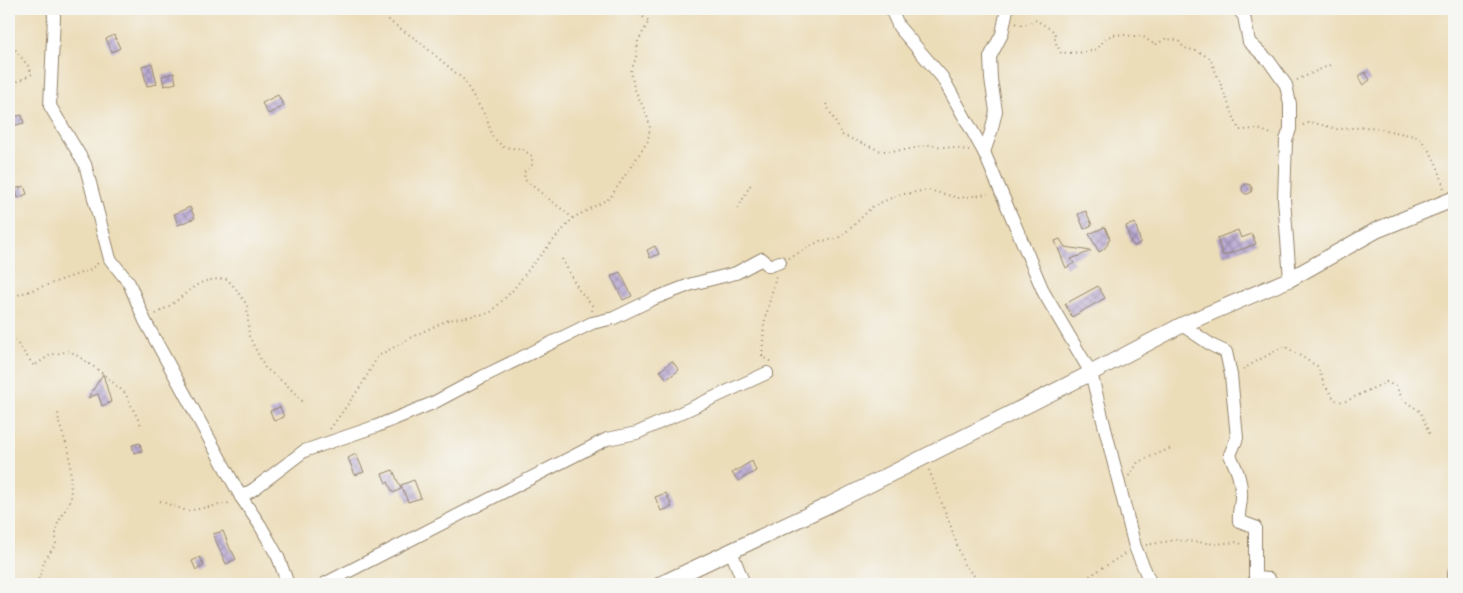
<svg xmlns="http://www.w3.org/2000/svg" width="1463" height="593" font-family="Itim,sans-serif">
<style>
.building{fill:url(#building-cross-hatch)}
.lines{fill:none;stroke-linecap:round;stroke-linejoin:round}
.minor-casing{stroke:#94846c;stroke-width:14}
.tertiary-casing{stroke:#94846c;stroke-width:17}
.path{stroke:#94846c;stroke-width:2;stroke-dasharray:1 4;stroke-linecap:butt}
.minor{stroke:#fff;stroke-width:12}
.tertiary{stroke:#fff;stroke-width:15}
</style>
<defs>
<pattern id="building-cross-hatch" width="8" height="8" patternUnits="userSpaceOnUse" patternTransform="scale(1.25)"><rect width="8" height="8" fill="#baaad3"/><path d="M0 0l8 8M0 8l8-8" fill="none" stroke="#988bab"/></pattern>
</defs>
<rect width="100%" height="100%" fill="#f6f6f2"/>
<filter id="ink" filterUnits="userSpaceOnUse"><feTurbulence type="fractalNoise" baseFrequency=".02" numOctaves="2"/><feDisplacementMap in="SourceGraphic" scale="10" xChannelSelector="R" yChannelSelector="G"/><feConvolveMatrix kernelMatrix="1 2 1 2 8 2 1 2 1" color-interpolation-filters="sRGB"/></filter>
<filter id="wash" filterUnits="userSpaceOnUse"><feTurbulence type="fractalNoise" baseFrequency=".0096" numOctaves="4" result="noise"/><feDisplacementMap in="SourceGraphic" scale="20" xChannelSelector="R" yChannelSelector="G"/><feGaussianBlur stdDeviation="1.12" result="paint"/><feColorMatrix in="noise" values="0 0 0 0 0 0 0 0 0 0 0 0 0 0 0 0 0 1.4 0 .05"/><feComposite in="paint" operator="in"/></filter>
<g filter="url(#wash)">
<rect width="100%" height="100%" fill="#ecddb9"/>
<g id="blocks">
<g class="building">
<path d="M114,35L120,48L112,52L106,39Z"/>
<path d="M152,63L157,84L147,86L142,66Z"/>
<path d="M1365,72L1370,80L1363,85L1358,77Z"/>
<path d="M174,73L176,83L164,86L162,76Z"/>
<path d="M278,95L284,106L268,114L262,103Z"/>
<path d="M22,115L24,123L9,127V118Z"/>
<circle cx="1247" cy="189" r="5"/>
<path d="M24,186L27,194L18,198L15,189Z"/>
<path d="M190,207L195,218L178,225L174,214Z"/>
<path d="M1086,211L1092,225L1084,229L1078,214Z"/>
<path d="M1135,223L1140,240V243L1135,246L1131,243L1126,226Z"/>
<path d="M1105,227L1110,239L1108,240V244L1104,249L1099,252L1089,234Z"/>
<path d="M1238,230L1241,238L1252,234L1256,244L1223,256L1217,238Z"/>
<path d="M1060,239L1065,247L1091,251L1071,259L1074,263L1066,268L1055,241Z"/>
<path d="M655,246L659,254L650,258L647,250Z"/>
<path d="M620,272L632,296L623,300L611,276Z"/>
<path d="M1098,286L1105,298L1072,317L1065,304Z"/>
<path d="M672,361L679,370L667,379L660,371Z"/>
<path d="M103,374L111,402L102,406L98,394L88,398Z"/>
<path d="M280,407L284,417L274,421L270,411Z"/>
<path d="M140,443L142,451L134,453L132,445Z"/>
<path d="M356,454L364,472L355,475L348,458Z"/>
<path d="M752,461L756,471L738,481L732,473Z"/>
<path d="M393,470L401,489L393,493L388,482L386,483L382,474Z"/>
<path d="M414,480L421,498L408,502L401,485Z"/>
<path d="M666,493L672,507L661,511L655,497Z"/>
<path d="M223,531L231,551H232L236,559L226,564L213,534Z"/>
<path d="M200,557L204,566L196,570L192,561Z"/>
</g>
</g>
</g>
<g filter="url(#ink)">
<use href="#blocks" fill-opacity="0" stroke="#94846c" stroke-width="1"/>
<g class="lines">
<defs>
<g id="minor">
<path d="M53,9L54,16L50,106L85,164L110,259L129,283L145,321L241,497L260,525L278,557L288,584"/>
<path d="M891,9L899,27L942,77L984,152L1044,293L1091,373L1135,547L1151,584"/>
<path d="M1238,9L1244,16L1249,42L1269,61L1286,85L1290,104V129L1286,140L1284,199L1290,279"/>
<path d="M984,152L991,132L996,111L991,79L990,57L1002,34L1007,9"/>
<path d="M1182,325L1213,346L1226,352L1231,375L1237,438L1230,455C1237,470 1242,481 1241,497C1241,505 1238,512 1239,521L1255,527V578L1269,579L1272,584"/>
<path d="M241,497L254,489L304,451L377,426L433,403L482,377L592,323L614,318L653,299L692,284L736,273L762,259L769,266L780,262"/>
<path d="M731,551L744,584"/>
<path d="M1454,572V579"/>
<path d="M324,584L607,439L637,433L767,373"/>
</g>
<path id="tertiary" d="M661,584L829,505L1091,373L1182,325L1290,279L1377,230L1454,199"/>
</defs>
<use href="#minor" class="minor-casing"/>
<use href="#tertiary" class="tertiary-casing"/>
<g class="path">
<path d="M378,9L392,23L417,40L463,79L486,117L493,137L503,147L522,149L532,156V166L524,172L525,180L573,218L610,198L648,141L650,126L646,113L634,88L631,71L636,58L638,41L649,21L631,9"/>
<path d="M1016,23C1022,27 1030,23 1036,20L1055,32V41L1061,53C1071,52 1088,54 1096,49C1102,45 1103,38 1111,36C1121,32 1131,38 1142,36L1155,45L1165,39L1178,40L1184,48L1196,51L1210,58L1239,130L1258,129L1274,135"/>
<path d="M9,42L29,67L32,74L9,86"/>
<path d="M1297,80L1332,64"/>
<path d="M826,104L842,135L881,151L905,150L929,145L969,150"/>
<path d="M1303,125L1311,122L1337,129L1370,127L1419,137C1434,156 1439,166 1444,189"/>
<path d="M738,208L752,182"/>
<path d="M789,258L820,241L837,239L853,226L873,206L898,195L928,190L959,198L988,194"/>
<path d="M562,259L579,290L592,305V311"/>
<path d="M9,298L90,270L98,263"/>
<path d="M9,306L11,299"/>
<path d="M156,314C164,309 173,304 180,298C198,283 202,279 227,279L236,289L247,305L249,336L265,368L286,384L303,402"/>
<path d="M9,332L34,366L50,355L70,351L100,371L125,393L141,425"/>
<path d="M770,361L762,357L764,324L776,276"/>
<path d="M1243,369L1284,346L1317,366L1325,386L1335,400L1344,402L1386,382L1396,386L1403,400L1420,411L1430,435"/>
<path d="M330,429L361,386L378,356L418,334L448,320L490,313L513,290L532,265L573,218"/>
<path d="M929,470L951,527L964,565L982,584"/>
<path d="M1129,476L1138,462L1171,448"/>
<path d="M160,501L187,511L230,503"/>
<path d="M1146,545L1176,540L1216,544L1237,542L1243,545"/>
<path d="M37,584L45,560L56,544V527L71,499L70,455L59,423L58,412"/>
<path d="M1077,584L1126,553"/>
</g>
<use href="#minor" class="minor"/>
<use href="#tertiary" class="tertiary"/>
</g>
</g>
<rect width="1463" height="593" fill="none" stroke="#f6f6f2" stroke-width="30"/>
</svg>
